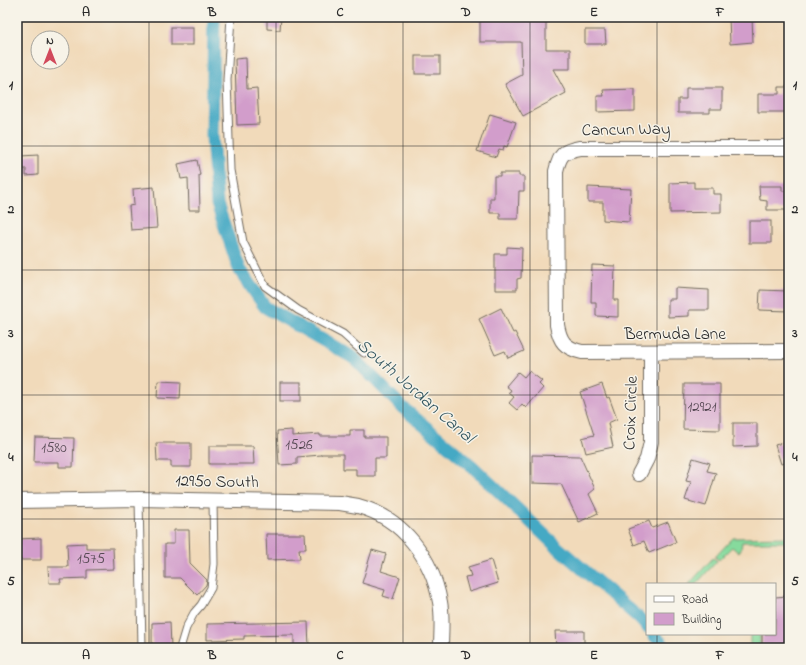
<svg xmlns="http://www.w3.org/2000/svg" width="806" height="665" font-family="'Indie Flower',sans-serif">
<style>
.green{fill:#86da9d;stroke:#588264}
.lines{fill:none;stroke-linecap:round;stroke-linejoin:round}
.canal{stroke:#44a9c4;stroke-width:13}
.building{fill:#d29dcb}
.lane-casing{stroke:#70685d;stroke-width:9}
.street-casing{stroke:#70685d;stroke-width:16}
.lane{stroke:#fff;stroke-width:7}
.street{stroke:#fff;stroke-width:14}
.grid{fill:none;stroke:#2b2b2b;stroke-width:1;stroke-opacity:0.55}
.labels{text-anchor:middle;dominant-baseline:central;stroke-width:3;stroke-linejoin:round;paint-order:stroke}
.number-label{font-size:15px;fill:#554853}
.street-label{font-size:17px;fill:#2b2b2b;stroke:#f7f3e8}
.water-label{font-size:18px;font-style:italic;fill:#345761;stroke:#f7f3e8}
.neatline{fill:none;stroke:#2b2b2b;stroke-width:1.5}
.grid-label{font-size:13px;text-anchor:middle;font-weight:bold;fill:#2b2b2b}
</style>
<rect width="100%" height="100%" fill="#f7f3e8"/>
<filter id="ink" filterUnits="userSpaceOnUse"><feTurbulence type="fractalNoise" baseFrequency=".025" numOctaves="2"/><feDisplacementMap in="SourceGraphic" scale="8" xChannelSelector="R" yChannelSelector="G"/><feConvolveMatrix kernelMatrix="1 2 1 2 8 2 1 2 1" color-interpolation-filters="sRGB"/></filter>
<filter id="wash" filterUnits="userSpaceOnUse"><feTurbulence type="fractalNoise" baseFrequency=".012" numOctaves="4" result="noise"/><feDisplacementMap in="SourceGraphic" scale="16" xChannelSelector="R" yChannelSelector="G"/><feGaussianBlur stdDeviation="0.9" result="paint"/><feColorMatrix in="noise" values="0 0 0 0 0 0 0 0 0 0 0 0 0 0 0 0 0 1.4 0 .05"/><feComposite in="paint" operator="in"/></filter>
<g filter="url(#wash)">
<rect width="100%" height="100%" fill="#f1daba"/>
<g class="green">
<path d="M789,537V542H742L741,550L739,553L732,547L719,560L715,557L733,538Z"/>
<path d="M713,558L717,561L696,584H689Z"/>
<path d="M750,634H760V646H789V648H750Z"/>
</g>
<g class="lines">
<g class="canal">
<path d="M214,17L212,136L217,204L239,269L265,307L354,358L402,407L472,466L556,546L638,617L647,627"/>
<path d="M653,634L666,648"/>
</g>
</g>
<g id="blocks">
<g class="building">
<path d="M267,17H281L280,30L267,29Z"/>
<path d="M480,17H546V49H570V69H553L566,93L523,116L505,84L522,75L521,42H480Z"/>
<path d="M729,17H752L753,42L730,44Z"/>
<rect x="171" y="27" width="22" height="18"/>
<path d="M585,30H605L606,44H585Z"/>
<rect x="415" y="56" width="25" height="18"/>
<path d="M246,58L247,89L257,88L259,124L237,125L235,59Z"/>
<path d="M779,87H789V112H758V94H779Z"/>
<path d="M686,88H722V109H710V113H678V99H686Z"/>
<path d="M635,89V111L597,112V96H604L603,90Z"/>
<path d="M490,114L516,122L507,147L504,146L503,150L499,149L496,157L477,151Z"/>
<path d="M38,155V175L26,176V169H21V156Z"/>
<path d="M197,160L200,175H199L200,210H189L188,178L181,179L178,164Z"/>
<path d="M500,173H519V176H524V191H519L518,219H500V213H490V198H494V176H500Z"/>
<path d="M694,182V188H713V194H721V212L670,213V183Z"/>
<path d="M759,186H782V191H789V210H767V201L760,200Z"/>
<path d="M154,187L157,228L131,230L129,206L134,205L133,189Z"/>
<path d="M588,187L631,189L629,222L603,220V202H588Z"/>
<rect x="749" y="221" width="22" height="22"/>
<path d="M507,247L522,248L521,278L517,279V290H495V254H507Z"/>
<path d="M592,265L615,266L614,300H618V317L596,316V302H591Z"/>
<path d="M675,288L709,290V310H689V316L668,317V299H675Z"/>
<path d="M760,290L789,291V311L759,310Z"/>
<path d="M501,308L513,333L515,332L524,351L508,358L505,351L495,355L479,319Z"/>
<path d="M529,371L542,381L539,384L543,388L526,408L522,404L517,410L509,403L514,397L509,393L511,390L506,386L518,372L524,377Z"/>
<path d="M158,381L181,382L180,399L157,398Z"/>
<rect x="280" y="382" width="21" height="19"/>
<path d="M602,384L607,398L609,397L617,419L608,423L613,447L586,453L582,438L594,435L580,392Z"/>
<path d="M684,384H720V430L683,429Z"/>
<path d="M733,423H757V446L733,447Z"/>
<path d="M292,430V436L320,434V436H350V430H364V437H386V458H375V476H356V469H343V454H321V455L297,457V464L279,465L277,431Z"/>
<path d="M35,437L74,438L73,467H59V462H34Z"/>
<path d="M789,441V462L781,464L775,445Z"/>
<path d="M156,443H191V467H171V461H157Z"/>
<path d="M209,446H253L254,464H209Z"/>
<path d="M532,455L580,456L595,489L589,494L598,513L579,522L561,484L532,483Z"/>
<path d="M693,458L710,463L707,471L716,473L706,506L685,500L691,482L686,481Z"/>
<path d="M649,521L652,528L668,522L676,542L649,553L644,541L634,545L628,529Z"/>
<path d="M174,530H189L190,563L207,580L206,585L197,595L180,578H165V544H174Z"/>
<path d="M266,534H305L306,549H299L300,559L267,560Z"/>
<path d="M41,538V560H17V539Z"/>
<path d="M86,543V548H113L114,569L87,570V578L60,579L61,583H49L48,567H68L67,544Z"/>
<path d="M372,550L386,554L381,571L400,577L393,599L383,596L385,590L362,583Z"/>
<path d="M491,560L498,583L469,592L465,577L471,576L468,567Z"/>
<path d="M789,596V644L762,645V634H775V597Z"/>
<path d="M170,622L171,647H152V623Z"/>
<path d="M308,622L309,648H294V635L244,636V639L207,640V624Z"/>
<path d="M555,631H584V647H556Z"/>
</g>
</g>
</g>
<g filter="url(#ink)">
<use href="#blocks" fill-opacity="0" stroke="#70685d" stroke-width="1"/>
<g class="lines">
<defs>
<g id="lane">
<path d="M231,17L227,80L230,170L243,242L265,286L298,310L343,334L364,353"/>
<path d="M139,499L142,648"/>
<path d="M180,648L186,628L194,613L201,605L211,588L214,564L213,500"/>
</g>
<g id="street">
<path d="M789,148H580C563,151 560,154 556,171L557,325C560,342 565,348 582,352L789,351"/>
<path d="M639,474L647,459L651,442V352"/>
<path d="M17,501L139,499L340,503C346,504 352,505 358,506C403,518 432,558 440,602C443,617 441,633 441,648"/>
</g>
</defs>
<use href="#lane" class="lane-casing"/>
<use href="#street" class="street-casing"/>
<use href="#lane" class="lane"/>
<use href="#street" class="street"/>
</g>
</g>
<path class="grid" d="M149,17V648M276,17V648M403,17V648M530,17V648M657,17V584M17,146H789M17,270H789M17,395H789M17,519H789M657,634V648"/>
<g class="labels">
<g class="number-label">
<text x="702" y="407">12921</text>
<text x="299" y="445">1526</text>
<text x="54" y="448">1580</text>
<text x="91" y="559">1575</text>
</g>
<g class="street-label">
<text transform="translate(626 130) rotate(-1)">Cancun Way</text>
<text x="675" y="334">Bermuda Lane</text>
<text transform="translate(631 413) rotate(-88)">Croix Circle</text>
<text transform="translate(217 482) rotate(1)">12950 South</text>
</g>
<g class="water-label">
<text transform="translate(415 392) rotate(41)">South Jordan Canal</text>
</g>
</g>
<rect width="806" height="665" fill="none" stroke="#f7f3e8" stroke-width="44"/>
<rect x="646" y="583" width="130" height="52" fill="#f7f3e8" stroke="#a5a39c"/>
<rect x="654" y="596" width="20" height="6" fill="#ffffff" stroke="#a5a39c"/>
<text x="682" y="603" font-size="12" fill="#2b2b2b">Road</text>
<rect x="654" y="613" width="20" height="12" fill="#d29dcb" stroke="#a5a39c"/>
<text x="682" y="623" font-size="12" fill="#2b2b2b">Building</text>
<g transform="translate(50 50)"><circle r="19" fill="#f7f3e8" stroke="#a5a39c"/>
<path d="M0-3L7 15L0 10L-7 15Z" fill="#d1495b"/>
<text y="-6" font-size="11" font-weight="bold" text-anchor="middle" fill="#2b2b2b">N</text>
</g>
<rect x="22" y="22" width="762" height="621" class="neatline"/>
<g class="grid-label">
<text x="86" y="16">A</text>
<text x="212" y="16">B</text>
<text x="340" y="16">C</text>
<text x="466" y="16">D</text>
<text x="594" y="16">E</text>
<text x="720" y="16">F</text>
<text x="11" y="89">1</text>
<text x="795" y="89">1</text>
<text x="11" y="213">2</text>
<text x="795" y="213">2</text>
<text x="11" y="337">3</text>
<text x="795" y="337">3</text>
<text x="11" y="461">4</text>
<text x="795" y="461">4</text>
<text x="11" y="585">5</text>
<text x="795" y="585">5</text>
<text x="86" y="659">A</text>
<text x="212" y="659">B</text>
<text x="340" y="659">C</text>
<text x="466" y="659">D</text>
<text x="594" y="659">E</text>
<text x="720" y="659">F</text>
</g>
</svg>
